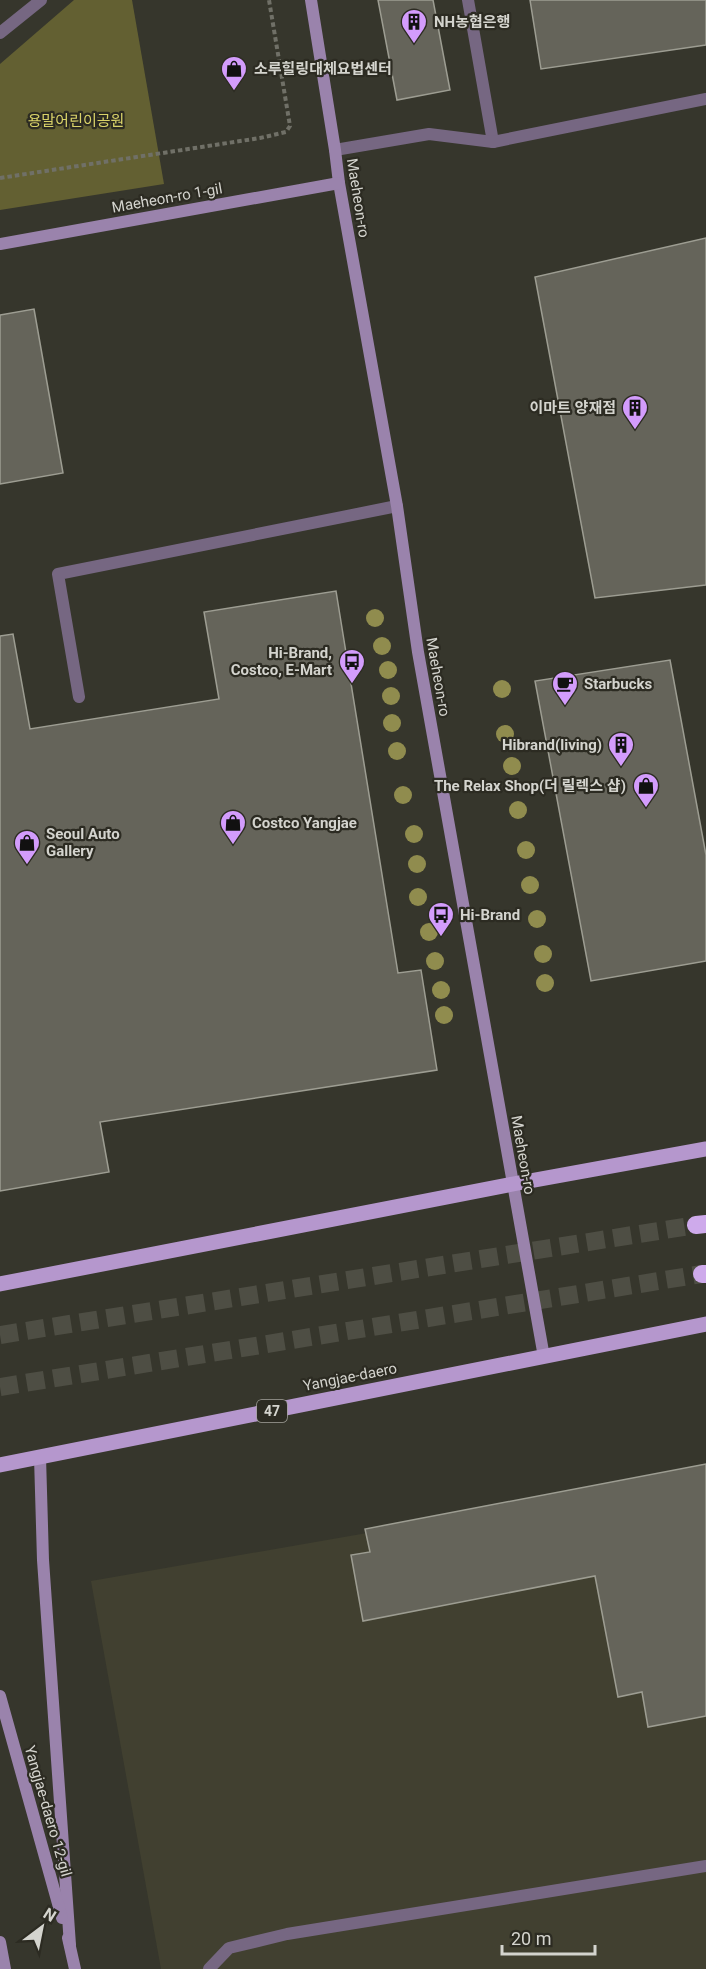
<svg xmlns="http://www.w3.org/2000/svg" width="706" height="1969" font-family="Roboto,'Noto Sans KR',sans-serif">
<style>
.built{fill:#414030}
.green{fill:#636032}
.building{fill:#65645a;stroke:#9d9d92;stroke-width:1.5}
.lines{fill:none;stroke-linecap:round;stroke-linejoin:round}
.highway-tunnel{stroke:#4e4e44;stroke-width:18;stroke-dasharray:18 9;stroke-linecap:butt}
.path{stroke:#707067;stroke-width:4;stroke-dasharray:4.5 3;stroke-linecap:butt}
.lane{stroke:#766782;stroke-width:12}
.street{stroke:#766782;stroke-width:12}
.secondary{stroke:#9a83ac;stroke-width:12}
.primary{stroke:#b597cd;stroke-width:15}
.highway{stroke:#ceaaeb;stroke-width:18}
.tree{fill:#908c4e}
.labels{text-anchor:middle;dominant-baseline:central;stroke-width:4.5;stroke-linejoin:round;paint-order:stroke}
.shield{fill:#2c2b22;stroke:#a2a19a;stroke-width:1.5}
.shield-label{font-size:14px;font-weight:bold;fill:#d4d4ce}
.poi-label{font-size:15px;font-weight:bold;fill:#d4d4ce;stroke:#2c2b22;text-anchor:start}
.park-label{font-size:15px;fill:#dad369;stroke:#2c2b22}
.street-label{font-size:15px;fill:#d4d4ce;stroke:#2c2b22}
</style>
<rect width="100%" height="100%" fill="#36362c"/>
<path class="built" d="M706,1474V1969H161L91,1581Z"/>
<path class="green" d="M74,0H132L164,184L0,210V64Z"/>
<g class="building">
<path d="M378,0H433L450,90L397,100Z"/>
<path d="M530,0H706V45L541,69Z"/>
<path d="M706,238V585L595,598L535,277Z"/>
<path d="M34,309L63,473L0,484V315Z"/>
<path d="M336,591L398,973L421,970L437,1070L100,1122L109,1172L0,1191V636L13,634L30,729L219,699L204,612Z"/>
<path d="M670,660L706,855V961L591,981L535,681Z"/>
<path d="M706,1464V1716L648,1727L642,1692L618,1697L595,1576L363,1621L351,1555L370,1552L365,1529Z"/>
</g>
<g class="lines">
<g class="highway-tunnel">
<path d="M0,1335L696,1225"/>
<path d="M0,1387L702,1274"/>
</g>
<path class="path" d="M0,178L260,138L286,132L290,126L269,0"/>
<g class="lane">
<path d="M468,0L493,142"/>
<path d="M335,150L429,134L493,142L706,99"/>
<path d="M79,697L58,574L397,506"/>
<path d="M209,1969L229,1948L287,1934L706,1866"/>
</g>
<path class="street" d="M0,33L41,0"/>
<g class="secondary">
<path d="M311,0L335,150L339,183L397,506L418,652L544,1357"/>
<path d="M0,244L339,183"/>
<path d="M40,1457L43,1560L70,1945"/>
<path d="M0,1696L62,1918"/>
<path d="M68,1938L75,1969"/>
<path d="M0,1942L5,1969"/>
</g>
<g class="primary">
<path d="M0,1284L513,1184L706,1149"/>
<path d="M0,1465L706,1324"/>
</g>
<g class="highway">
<path d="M696,1225L706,1224"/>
<path d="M702,1274H706"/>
</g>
</g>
<g class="tree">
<circle cx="375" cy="618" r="9"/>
<circle cx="382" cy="646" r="9"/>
<circle cx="388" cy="670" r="9"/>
<circle cx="502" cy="689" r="9"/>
<circle cx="391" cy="696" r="9"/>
<circle cx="392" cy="723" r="9"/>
<circle cx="505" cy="734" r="9"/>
<circle cx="397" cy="751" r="9"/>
<circle cx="512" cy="766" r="9"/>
<circle cx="403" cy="795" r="9"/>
<circle cx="518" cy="810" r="9"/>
<circle cx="414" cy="834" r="9"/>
<circle cx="526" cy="850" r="9"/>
<circle cx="417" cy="864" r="9"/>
<circle cx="530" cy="885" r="9"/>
<circle cx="418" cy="897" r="9"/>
<circle cx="537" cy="919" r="9"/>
<circle cx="429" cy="932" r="9"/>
<circle cx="543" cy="954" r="9"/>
<circle cx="435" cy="961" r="9"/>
<circle cx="545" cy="983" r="9"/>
<circle cx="441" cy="990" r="9"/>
<circle cx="444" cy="1015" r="9"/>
</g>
<defs>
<symbol id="building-pin" viewBox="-11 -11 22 30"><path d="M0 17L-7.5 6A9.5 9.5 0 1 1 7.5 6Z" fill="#d39cfc" stroke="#2c2b22"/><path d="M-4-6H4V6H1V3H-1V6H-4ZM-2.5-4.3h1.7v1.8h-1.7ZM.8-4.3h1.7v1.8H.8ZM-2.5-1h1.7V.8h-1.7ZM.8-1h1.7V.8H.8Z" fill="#111"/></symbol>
<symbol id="shop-pin" viewBox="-11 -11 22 30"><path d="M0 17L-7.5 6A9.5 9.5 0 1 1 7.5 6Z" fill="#d39cfc" stroke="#2c2b22"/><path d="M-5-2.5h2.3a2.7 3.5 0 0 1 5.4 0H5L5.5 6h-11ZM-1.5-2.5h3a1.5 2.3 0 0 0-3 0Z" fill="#111"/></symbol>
<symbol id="bus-pin" viewBox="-11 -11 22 30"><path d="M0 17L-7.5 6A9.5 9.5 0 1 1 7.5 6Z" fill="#d39cfc" stroke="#2c2b22"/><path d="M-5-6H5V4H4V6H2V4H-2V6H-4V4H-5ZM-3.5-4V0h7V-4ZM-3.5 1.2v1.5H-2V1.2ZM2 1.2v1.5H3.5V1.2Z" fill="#111"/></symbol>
<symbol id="cafe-pin" viewBox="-11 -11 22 30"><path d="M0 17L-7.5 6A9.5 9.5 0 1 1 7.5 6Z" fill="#d39cfc" stroke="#2c2b22"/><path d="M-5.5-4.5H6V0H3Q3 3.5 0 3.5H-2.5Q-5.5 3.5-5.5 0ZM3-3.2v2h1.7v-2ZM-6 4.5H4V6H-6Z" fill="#111"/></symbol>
</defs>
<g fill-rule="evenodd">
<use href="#building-pin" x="399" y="7" width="30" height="40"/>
<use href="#shop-pin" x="219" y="54" width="30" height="40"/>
<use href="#building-pin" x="620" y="393" width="30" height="40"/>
<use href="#bus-pin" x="337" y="647" width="30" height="40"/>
<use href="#cafe-pin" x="550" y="669" width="30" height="40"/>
<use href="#building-pin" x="606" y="730" width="30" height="40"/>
<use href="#shop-pin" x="631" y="771" width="30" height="40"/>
<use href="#shop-pin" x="218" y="808" width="30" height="40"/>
<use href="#shop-pin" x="12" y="828" width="30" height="40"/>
<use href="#bus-pin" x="426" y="900" width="30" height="40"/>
</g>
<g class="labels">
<rect class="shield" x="257" y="1400" width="30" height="22" rx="4.5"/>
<g class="shield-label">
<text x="272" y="1411">47</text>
</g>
<g class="poi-label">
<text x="434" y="22">NH농협은행</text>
<text x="254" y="69">소루힐링대체요법센터</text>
<text x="616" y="408" text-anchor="end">이마트 양재점</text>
<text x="332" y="653" text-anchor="end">Hi-Brand,<tspan x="332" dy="17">Costco, E-Mart</tspan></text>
<text x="584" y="684">Starbucks</text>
<text x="602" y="745" text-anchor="end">Hibrand(living)</text>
<text x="626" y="786" text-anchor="end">The Relax Shop(더 릴렉스 샵)</text>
<text x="252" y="823">Costco Yangjae</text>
<text x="46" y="834">Seoul Auto<tspan x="46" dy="17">Gallery</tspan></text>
<text x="460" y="915">Hi-Brand</text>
</g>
<g class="park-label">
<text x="76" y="121">용말어린이공원</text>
</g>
<g class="street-label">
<text transform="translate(167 198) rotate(-10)">Maeheon-ro 1-gil</text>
<text transform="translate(358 198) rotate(81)">Maeheon-ro</text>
<text transform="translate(438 677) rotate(80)">Maeheon-ro</text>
<text transform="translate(523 1155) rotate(80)">Maeheon-ro</text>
<text transform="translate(350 1377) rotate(-11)">Yangjae-daero</text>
<text transform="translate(48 1811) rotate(74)">Yangjae-daero 12-gil</text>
</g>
</g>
<g transform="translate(42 1927) rotate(32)" stroke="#2c2b22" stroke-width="4.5" paint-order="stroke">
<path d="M0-4.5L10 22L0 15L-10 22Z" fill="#d4d4ce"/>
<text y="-9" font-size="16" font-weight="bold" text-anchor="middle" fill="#d4d4ce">N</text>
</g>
<path d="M502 1945v9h93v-9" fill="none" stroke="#d4d4ce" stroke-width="3"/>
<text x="511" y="1945" font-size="18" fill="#d4d4ce" stroke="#2c2b22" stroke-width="4.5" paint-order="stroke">20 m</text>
</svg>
